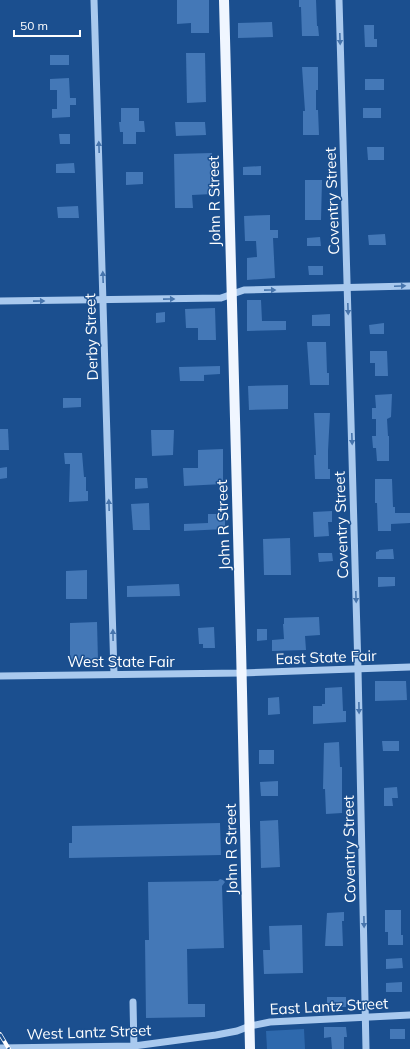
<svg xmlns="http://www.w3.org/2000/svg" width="410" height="1049" font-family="Mulish,sans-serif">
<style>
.green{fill:#2e69ad}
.building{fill:#4478b7}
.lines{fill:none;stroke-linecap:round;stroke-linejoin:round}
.minor{stroke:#a9c9ee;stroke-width:7}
.major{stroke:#f0f6ff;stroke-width:10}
.rail-casing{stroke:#fff;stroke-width:4}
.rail{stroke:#1b4f8f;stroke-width:2.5;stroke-dasharray:8;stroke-linecap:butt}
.oneway{fill:#4674ac}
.labels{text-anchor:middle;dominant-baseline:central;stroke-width:3;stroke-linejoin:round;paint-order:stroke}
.street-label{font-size:15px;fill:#fff;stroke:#1b4f8f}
</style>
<rect width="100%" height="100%" fill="#1b4f8f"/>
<path class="green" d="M304,1029L305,1049H267L266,1031Z"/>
<g class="building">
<path d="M177,0H209V33H191V23L177,24Z"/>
<path d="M299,0H316L317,26H318L319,36H302L301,7H299Z"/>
<path d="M272,22L273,37L238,38V23Z"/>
<path d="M364,25H374V39H377V47H365Z"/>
<path d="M186,53H205L206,102L187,103Z"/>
<rect x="50" y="55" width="19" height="10"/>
<path d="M302,67H318V90H316V110H318L319,135H303V111H305Z"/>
<path d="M69,78L70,98H76V105H70V117L52,118V109H57V90H50V79Z"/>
<rect x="365" y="79" width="19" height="11"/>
<path d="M121,108H139V121H144L145,132H136V144H123V132H120L119,122H121Z"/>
<rect x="363" y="108" width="18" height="10"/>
<path d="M175,122H205L206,135L176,136Z"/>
<path d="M59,134H70V144H60Z"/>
<path d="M367,147H384V160H368Z"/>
<path d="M212,153L213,194L192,195L193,208H175L174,154Z"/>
<path d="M74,163L75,173H56V164Z"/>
<path d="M261,166V175H243V167Z"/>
<path d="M126,172H143V184L126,185Z"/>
<path d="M305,180H322L321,220H305Z"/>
<path d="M78,206L79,218H58L57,207Z"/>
<path d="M270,215V230H278V238H273L275,278L247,280V258L257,257L256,241H245L244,216Z"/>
<path d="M385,234L386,245H369L368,235Z"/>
<path d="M320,237L321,246H307V238Z"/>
<path d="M308,266H323V275H309Z"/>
<path d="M247,300H261L262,321H286V330L247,331Z"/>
<path d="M215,308L216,340H198V328H186L185,309Z"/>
<path d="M165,312V322L156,323V313Z"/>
<path d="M330,314V326H312V315Z"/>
<path d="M384,323V334H370L369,325Z"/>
<path d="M307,342H326L327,373H329V385H310Z"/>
<path d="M370,351H387L388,376H375V363H370Z"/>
<path d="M220,366V374L204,375V381H180L179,367Z"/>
<path d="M288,385V409L249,410L248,386Z"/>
<path d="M392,394L391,417L387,419L388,436H389V461H377L376,448H373L372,436H376V419H372V408H376L375,395Z"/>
<path d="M63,398H81V407L63,408Z"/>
<path d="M314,413H330L328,451V469H330V479H315L314,455H316Z"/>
<path d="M0,429H8L9,450H0Z"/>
<path d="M151,430H174L173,455L152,456Z"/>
<path d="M223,449V484L184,486L183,468H198V450Z"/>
<path d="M64,453H82L84,477H86V491H88V501L69,502L70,464H65Z"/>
<path d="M7,467V478L0,479V468Z"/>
<path d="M135,478H147L148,488L135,489Z"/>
<path d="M375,479H392L393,507H395V513H410V523L391,524V531H378L377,503H375Z"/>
<path d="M149,503L150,530H133L131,504Z"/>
<path d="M332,511V522H328L329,536L314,537L313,512Z"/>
<path d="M208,514H225V529L184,531V524L208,523Z"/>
<path d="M290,538L291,575H264L263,539Z"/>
<path d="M393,549L394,559H376V552L379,551V550Z"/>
<path d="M318,553H332L333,561L319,562Z"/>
<path d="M87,570V599H66V571Z"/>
<path d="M378,577H395V586L378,587Z"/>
<path d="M179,584L180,596L127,597V586Z"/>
<path d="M319,617L320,635L305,636L306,650L272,651V640L284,639L283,624H284V618Z"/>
<path d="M97,622L98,661L70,662V623Z"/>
<path d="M214,627L215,648H203V644H199L198,628Z"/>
<path d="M257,629H267V640L257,641Z"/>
<path d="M375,681H406L407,700L375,701Z"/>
<path d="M342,687L343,711H346V722L313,724V706H322V704H325V688Z"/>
<path d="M279,697L280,714L268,715V698Z"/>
<path d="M382,741H399V751H383Z"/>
<path d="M339,742L340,767H342V813L326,814L325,789H323L324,743Z"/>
<rect x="259" y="750" width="15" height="14"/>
<path d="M278,781V796H261L260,782Z"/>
<path d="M397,787L398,798H392L393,806H384V788Z"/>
<path d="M278,820L280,867L261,868L260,821Z"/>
<path d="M220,823L221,855L69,858V843H72V826Z"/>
<path d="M220,879L223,880L225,882L222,886L224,948L187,949L188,1004H205V1017L146,1018L145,940H149L148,882L218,881Z"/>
<path d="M385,910H401V935H403V945H388V932H385Z"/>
<path d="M344,912V921H342L343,946H325L327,913Z"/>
<path d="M302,925L303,973L264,974L263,950H270L269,926Z"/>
<path d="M402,958L403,968L386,969V959Z"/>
<path d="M402,982V992H386V983Z"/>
<rect x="327" y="997" width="19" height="10"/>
<path d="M324,1027H346L347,1037H344V1049H332L331,1037L324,1038Z"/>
<rect x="390" y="1029" width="15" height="10"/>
</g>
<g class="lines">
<g class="minor">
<path d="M94,0L114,674"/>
<path d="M339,0L358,669L366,1049"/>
<path d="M0,301L221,298L244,290L410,286"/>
<path d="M0,676L242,673L410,667"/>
<path d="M133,1002L134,1049"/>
<path d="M0,1048L134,1046L216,1035L237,1031L250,1026L270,1022L410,1015"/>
</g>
<path class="major" d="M224,0L241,647L250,1049"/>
<defs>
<path id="rail" d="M0,1034L9,1049"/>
</defs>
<use href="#rail" class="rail-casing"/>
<use href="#rail" class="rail"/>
</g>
<defs><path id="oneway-solid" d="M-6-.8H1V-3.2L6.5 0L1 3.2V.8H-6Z"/></defs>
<g class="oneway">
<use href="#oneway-solid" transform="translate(340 39) rotate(88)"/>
<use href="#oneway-solid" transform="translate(99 147) rotate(-92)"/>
<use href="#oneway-solid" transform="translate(103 277) rotate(-92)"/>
<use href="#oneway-solid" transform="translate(400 286) rotate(-2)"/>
<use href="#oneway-solid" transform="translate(270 290) rotate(-1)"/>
<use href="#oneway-solid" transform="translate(169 299) rotate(-1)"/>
<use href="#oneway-solid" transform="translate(39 301) rotate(-1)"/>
<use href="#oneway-solid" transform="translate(348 309) rotate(88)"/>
<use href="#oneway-solid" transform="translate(352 439) rotate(88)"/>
<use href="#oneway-solid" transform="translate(109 505) rotate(-92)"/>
<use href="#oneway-solid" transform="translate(356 597) rotate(88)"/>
<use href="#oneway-solid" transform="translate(113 635) rotate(-91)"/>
<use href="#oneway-solid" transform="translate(359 708) rotate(89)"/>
<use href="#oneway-solid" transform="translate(364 922) rotate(89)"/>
</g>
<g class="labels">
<g class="street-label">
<text transform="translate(214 201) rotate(-91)">John R Street</text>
<text transform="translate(332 201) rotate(-92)">Coventry Street</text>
<text transform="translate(91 337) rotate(-92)">Derby Street</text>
<text transform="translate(223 525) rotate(-92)">John R Street</text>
<text transform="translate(341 525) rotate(-92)">Coventry Street</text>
<text transform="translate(326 657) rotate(-2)">East State Fair</text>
<text x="121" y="661">West State Fair</text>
<text transform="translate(231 849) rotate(-91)">John R Street</text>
<text transform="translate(349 849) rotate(-91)">Coventry Street</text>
<text transform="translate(329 1006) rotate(-3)">East Lantz Street</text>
<text transform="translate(89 1032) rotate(-2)">West Lantz Street</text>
</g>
</g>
<path d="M14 30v6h66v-6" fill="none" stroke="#ffffff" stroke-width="2"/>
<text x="20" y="30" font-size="12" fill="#ffffff" stroke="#1b4f8f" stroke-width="3" paint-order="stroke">50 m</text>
</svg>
